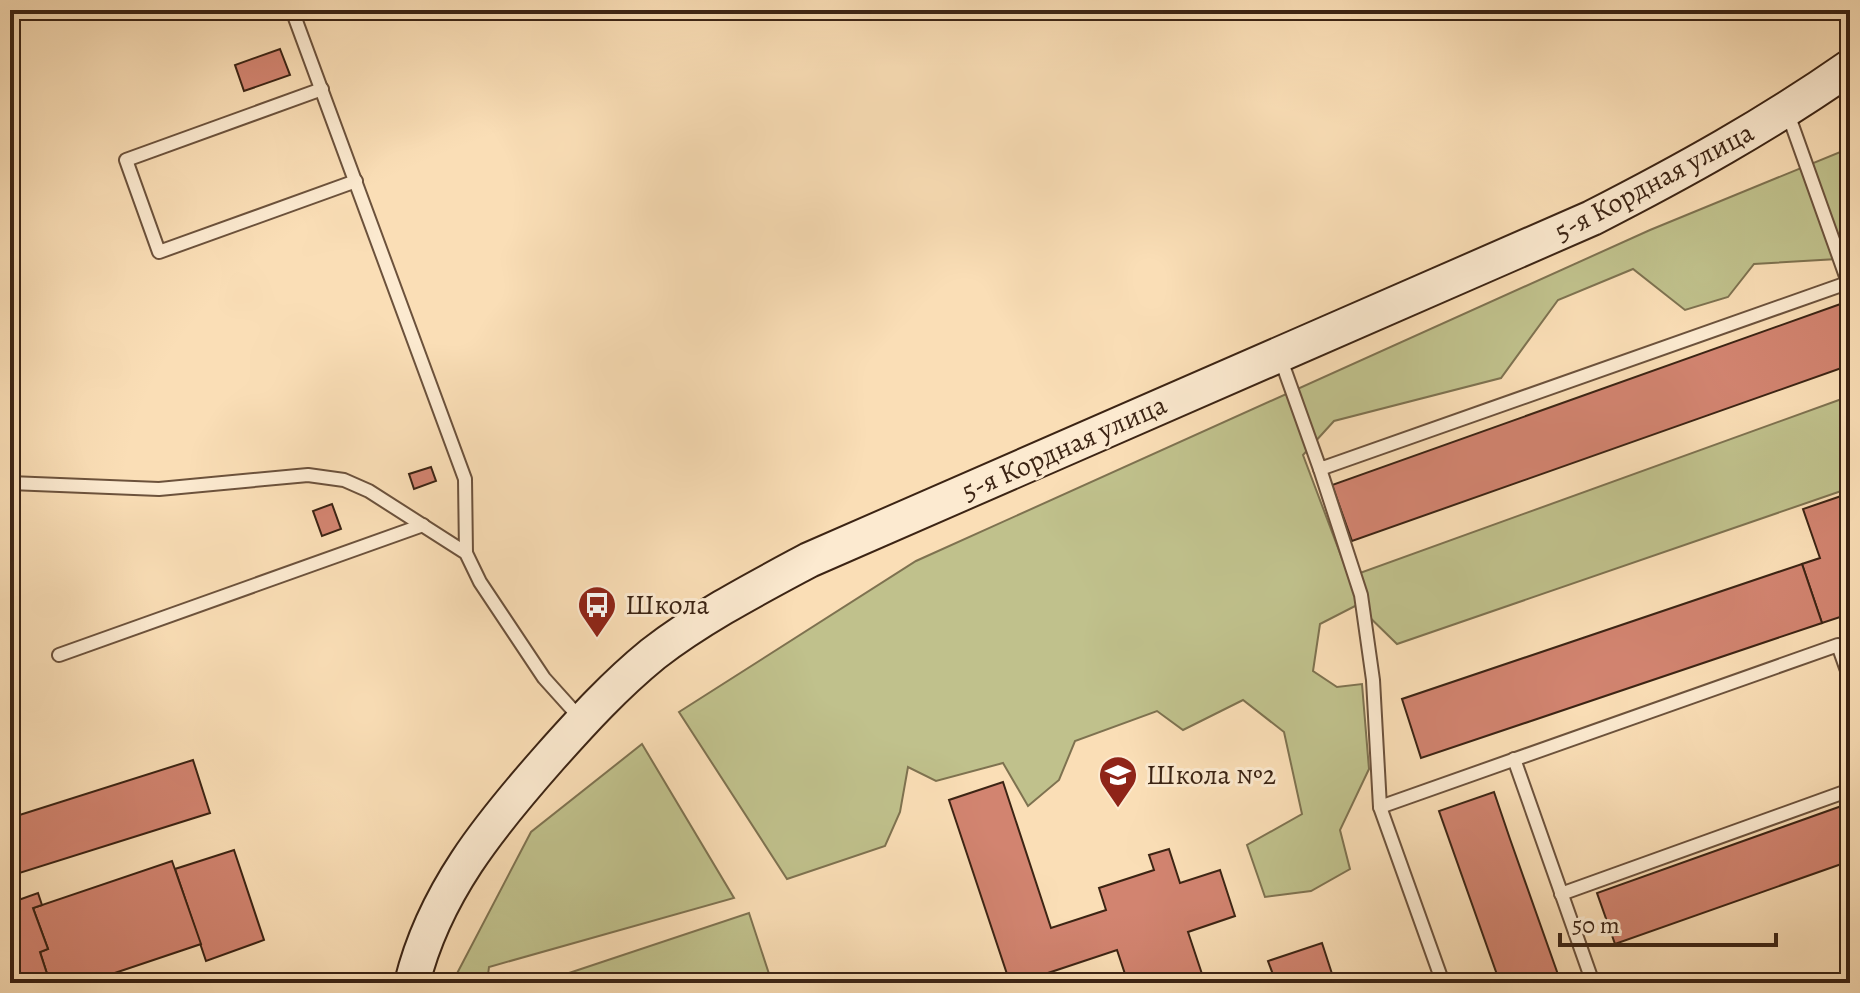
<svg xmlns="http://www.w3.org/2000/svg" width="1860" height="993" font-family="Alegreya,serif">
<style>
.green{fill:#c0c18c;stroke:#7e7250;stroke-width:2}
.building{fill:#d28470;stroke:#3c2414;stroke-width:2}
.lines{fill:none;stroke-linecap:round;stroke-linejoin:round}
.lane-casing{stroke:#6c523c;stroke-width:16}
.secondary-casing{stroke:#3c2414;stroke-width:38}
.lane{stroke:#fcead0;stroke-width:12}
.secondary{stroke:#fcead0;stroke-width:34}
.labels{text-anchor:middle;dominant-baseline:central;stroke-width:6;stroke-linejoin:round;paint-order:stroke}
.street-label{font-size:28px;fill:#3c2414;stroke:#fcead0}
.poi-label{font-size:28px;fill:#3c2414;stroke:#fcead0;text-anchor:start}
</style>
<rect width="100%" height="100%" fill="#fadeb6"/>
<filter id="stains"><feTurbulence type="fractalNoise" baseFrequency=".0025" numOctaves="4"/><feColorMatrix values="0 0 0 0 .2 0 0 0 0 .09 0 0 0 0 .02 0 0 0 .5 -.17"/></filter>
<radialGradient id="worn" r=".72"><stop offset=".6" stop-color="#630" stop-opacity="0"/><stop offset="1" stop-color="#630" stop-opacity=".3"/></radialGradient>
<g class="green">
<path d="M1850,148V223L1840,233L1837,259L1754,264L1728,297L1685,310L1633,269L1558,300L1501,378L1334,421L1303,455L1349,577L1850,396V488L1397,644L1357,605L1320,624L1313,671L1337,687L1362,684L1369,769L1340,830L1350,869L1311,891L1265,897L1247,845L1302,814L1284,732L1243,700L1183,730L1157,711L1075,741L1059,780L1028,806L1003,763L936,781L908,767L900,812L885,846L787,879L679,712L916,561L1650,230Z"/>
<path d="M642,744L734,898L489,967L487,983H452L531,832Z"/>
<path d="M749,913L772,983H539Z"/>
</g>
<g class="building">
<path d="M280,49L290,75L244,91L235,65Z"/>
<path d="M1849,301L1850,365L1352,541L1332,485Z"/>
<path d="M431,467L436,481L414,489L409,474Z"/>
<path d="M1850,493V648L1840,617L1822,623L1802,564L1820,558L1803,509Z"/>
<path d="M332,504L341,529L322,536L313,511Z"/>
<path d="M1802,564L1822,623L1421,758L1402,699Z"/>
<path d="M193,760L210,813L10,876V818Z"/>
<path d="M1003,782L1051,928L1106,910L1099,888L1154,870L1149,855L1169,849L1180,883L1220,870L1235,916L1188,932L1205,983H1128L1117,950L1042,975L1044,983H1010L949,800Z"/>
<path d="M1494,792L1510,839L1561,983H1500L1439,811Z"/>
<path d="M1850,803V861L1615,944L1597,893Z"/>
<path d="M234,850L264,940L206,961L175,869Z"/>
<path d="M172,861L201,944L85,983H50L40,952L48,949L33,908Z"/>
<path d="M38,893L42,905L33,908L48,949L40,952L50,983H21L10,952V903Z"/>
<path d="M1322,943L1335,983H1267L1275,980L1268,961Z"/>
</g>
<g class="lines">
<defs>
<g id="lane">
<path d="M292,10L465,479L466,553"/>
<path d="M322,89L126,160L159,252L356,181"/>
<path d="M1787,111L1848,282"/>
<path d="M1280,357L1320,469L1850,282"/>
<path d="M1320,469L1361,595L1373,680L1380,807"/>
<path d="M10,483L159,489L308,475L344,480L369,491L466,553L480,582L544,678L580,718"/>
<path d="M59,655L423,525"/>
<path d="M1514,759L1593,983"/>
<path d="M1561,894L1850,790"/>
<path d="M1443,983L1380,807L1838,645L1850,679"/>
</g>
<path id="secondary" d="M412,983C434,893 490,825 550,757C582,721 615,685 653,654C701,617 755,589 809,560L1592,218C1682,172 1767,125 1850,67"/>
</defs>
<use href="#lane" class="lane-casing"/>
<use href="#secondary" class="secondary-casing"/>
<use href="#lane" class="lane"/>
<use href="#secondary" class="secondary"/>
</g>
<defs>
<symbol id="bus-pin" viewBox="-11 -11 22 30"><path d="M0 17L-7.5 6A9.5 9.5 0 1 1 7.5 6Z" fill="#8f2418" stroke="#fcead0"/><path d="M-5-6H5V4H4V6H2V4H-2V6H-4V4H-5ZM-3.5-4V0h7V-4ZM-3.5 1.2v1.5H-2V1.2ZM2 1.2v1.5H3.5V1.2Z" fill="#fff"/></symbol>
<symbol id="school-pin" viewBox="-11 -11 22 30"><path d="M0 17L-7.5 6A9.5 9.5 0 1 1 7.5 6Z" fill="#8f2418" stroke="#fcead0"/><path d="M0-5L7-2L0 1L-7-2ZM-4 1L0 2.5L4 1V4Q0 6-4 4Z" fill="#fff"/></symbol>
</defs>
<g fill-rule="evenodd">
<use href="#bus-pin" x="575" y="583" width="44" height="60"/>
<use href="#school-pin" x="1096" y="753" width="44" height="60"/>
</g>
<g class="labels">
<g class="street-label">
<text transform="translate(1654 182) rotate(-28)">5-я Кордная улица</text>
<text transform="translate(1064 448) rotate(-24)">5-я Кордная улица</text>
</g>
<g class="poi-label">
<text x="625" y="605">Школа</text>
<text x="1146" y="775">Школа №2</text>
</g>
</g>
<rect width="1860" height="993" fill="none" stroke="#fadeb6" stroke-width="40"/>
<rect x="12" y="12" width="1836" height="969" fill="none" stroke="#3c2414" stroke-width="4"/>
<rect x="20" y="20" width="1820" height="953" fill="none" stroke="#3c2414" stroke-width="2"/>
<path d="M1560 933v12h216v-12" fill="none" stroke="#3c2414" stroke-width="4"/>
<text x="1572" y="933" font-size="24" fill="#3c2414" stroke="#fcead0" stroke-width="6" paint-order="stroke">50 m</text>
<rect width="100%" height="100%" filter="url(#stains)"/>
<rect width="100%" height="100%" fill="url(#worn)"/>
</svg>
